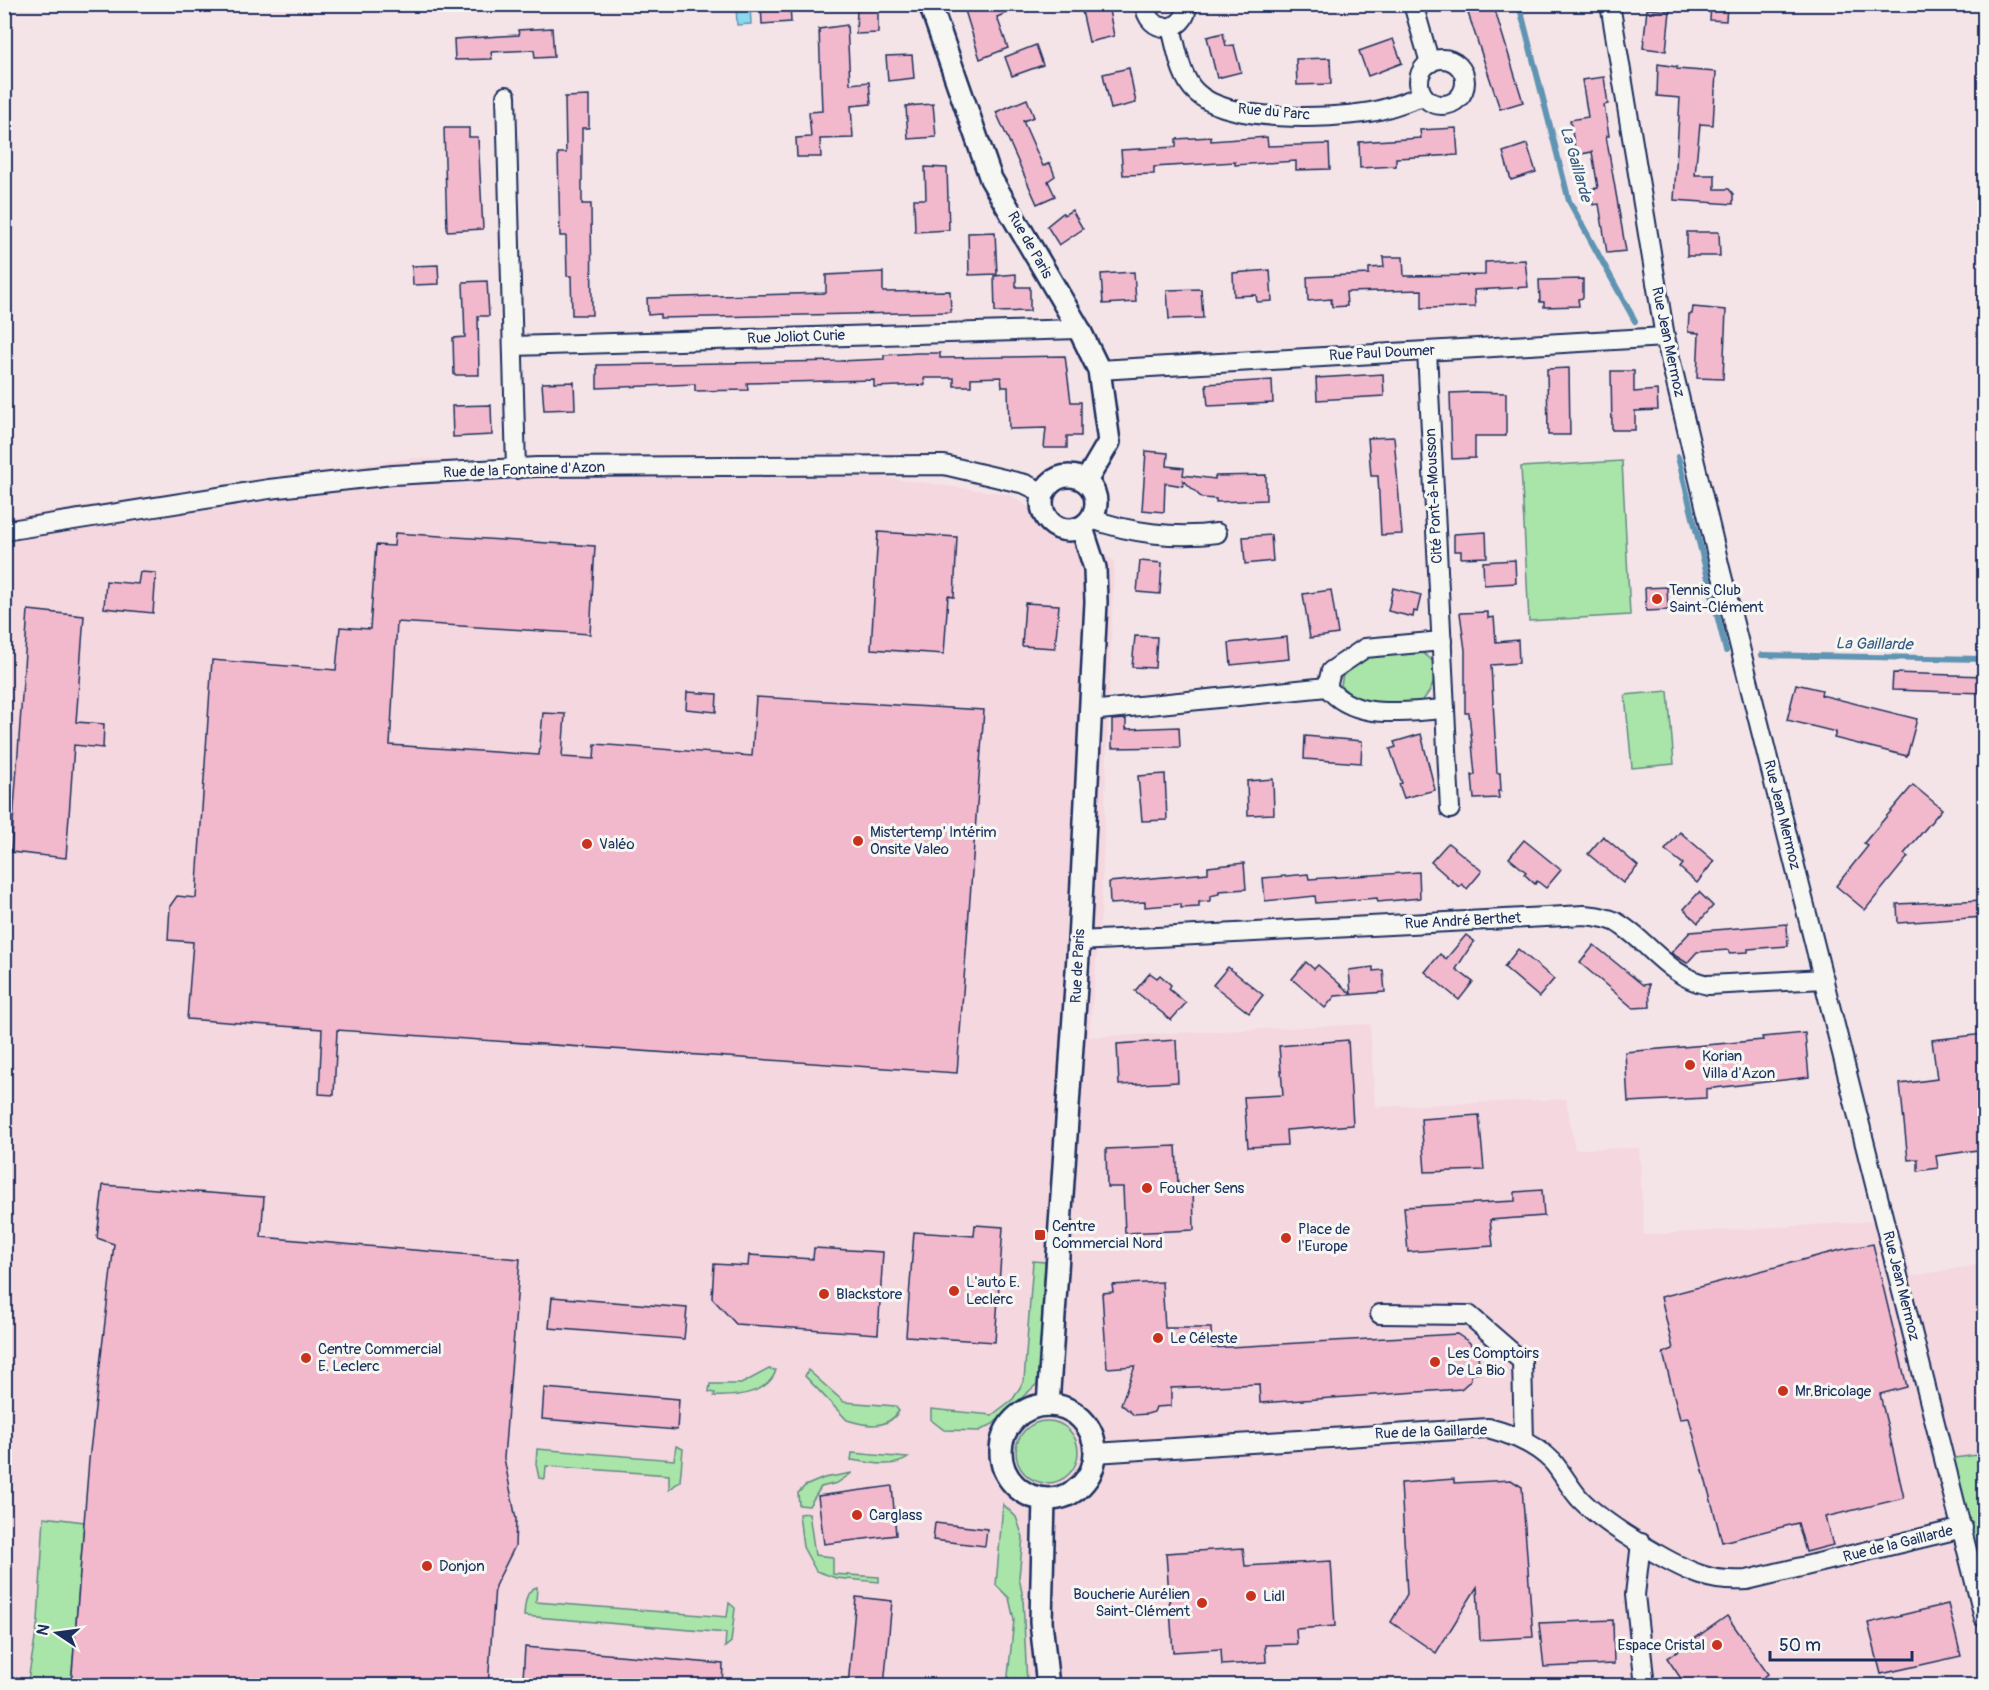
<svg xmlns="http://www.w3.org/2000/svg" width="1989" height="1690" font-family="Pangolin,sans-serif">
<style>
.built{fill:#f4d7df}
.green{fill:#a9e4a9;stroke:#628a84;stroke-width:1.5}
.water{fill:#8cd8ec;stroke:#5f94b3;stroke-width:1.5}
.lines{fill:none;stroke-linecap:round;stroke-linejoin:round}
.stream{stroke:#5f94b3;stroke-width:6}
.building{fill:#f2b9cc;stroke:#1b2f5e;stroke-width:1.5}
.minor-casing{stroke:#1b2f5e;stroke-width:22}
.tertiary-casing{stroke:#1b2f5e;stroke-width:26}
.minor{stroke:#f6f6f2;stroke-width:18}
.tertiary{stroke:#f6f6f2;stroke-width:21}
.poi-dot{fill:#c8321e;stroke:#f6f6f2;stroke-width:2}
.labels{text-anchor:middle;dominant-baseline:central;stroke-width:6;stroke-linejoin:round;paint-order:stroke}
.street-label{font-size:15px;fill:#1b2f5e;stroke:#f6f6f2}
.poi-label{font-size:15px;fill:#1b2f5e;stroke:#f6f6f2;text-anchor:start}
.water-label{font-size:16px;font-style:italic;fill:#375982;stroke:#f6f6f2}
</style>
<rect width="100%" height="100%" fill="#f5e4e7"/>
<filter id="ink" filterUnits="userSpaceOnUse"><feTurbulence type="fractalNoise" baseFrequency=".0167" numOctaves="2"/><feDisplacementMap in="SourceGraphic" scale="12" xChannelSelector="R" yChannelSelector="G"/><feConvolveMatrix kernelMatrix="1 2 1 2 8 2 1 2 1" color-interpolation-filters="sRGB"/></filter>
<g filter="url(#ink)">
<path class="built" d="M412,458L697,475L872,476L1008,494L1114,561L1101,913L1089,1037L1370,1024L1375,1107L1566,1099L1575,1149L1639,1148L1644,1235L1896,1220L1912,1276L1984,1264V1454L1948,1459L1984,1608V1685H5L4,518Z"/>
<g class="green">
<path d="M1622,461L1630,615L1529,621L1521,467Z"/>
<path d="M1422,652L1434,662C1435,680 1434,688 1422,701C1397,702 1358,709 1341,685L1343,674L1371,653Z"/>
<path d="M1668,691L1674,764L1632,768L1625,695Z"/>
<path d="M1033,1261L1045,1262L1038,1383L993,1424L979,1431L944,1430L931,1420V1409L992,1415L1013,1399L1024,1381Z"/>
<path d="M769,1369L776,1370C769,1394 734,1397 714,1396L715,1393L709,1392L710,1384H741Z"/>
<path d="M808,1370L844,1402L895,1406L899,1411C887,1430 866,1426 847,1420L805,1376Z"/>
<circle cx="1047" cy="1452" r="31"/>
<path d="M676,1446L683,1449L680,1481L669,1490V1475L546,1466L545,1479L539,1478L536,1464L537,1449L674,1460Z"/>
<path d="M852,1453L908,1458C893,1469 868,1462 851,1460Z"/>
<path d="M1984,1454V1608L1947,1459Z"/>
<path d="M852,1473L837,1483L821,1487L809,1506L799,1505L798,1493L805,1486L824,1478Z"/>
<path d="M1003,1504L1016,1517L1023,1537L1019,1577L1023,1598L1027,1685H1007L1014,1620L1009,1598L996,1585Z"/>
<path d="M809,1513L815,1555L833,1557V1574L879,1577V1582L836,1578L816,1571L803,1547L799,1514Z"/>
<path d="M44,1517L84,1522L71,1685L27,1686L38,1621Z"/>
<path d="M537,1587L536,1602L727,1617L729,1603L735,1608L731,1642L725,1647L726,1633L524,1616C525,1605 525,1590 537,1587Z"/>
</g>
<path class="water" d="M736,5H750L751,24L737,25Z"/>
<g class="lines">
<g class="stream">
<path d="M1519,4L1569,201L1635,321"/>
<path d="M1678,457L1726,651"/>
<path d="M1762,655L1984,659"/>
</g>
</g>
<g class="building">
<path d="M761,4H790L791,22L762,24Z"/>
<path d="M963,4H1026V5L997,17L1008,48L980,59Z"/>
<path d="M1465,4H1493L1523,102L1500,109Z"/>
<path d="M1711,4H1727L1726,21L1710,20Z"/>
<path d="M1108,5L1114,36L1089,42L1082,11Z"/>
<path d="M878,8V33L856,34L857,9Z"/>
<path d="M1647,9L1670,11L1666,51L1643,48Z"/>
<path d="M847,25L850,84L869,82L871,104L851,106L853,138L820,139L821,157H797L796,138L811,137L809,112L822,111L819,29Z"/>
<path d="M552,28L554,57L535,58L534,50L491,52L492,59L455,60L454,39L519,35L518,30Z"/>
<path d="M1223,33L1226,46L1234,45L1241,72L1217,78L1207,37Z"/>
<path d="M1393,39L1402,63L1368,76L1359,51Z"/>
<path d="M1036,45L1043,65L1012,76L1005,57Z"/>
<path d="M912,55L914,78L888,81L886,56Z"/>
<path d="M1330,58L1331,84L1297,85L1296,59Z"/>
<path d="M1658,64L1677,67V69L1716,72L1713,125L1700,124L1695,175H1715V189H1729L1733,194V204L1674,200L1680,98L1657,96Z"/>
<path d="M1129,68L1136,103L1111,109L1103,74Z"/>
<path d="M1604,77L1608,104L1604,105L1609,136H1606L1626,251L1607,253L1599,204L1593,205L1590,189L1598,188L1592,152L1576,155L1570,120L1588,117L1582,80Z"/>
<path d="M589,96V128H582V204H591L592,315H572L571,276H567L566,236H560L558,153H566L565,97Z"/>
<path d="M1027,99L1034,117L1023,121L1043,166L1050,163L1055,176L1048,181L1055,196L1037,204L996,112Z"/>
<path d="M933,104L936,137L908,139L906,106Z"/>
<path d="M444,128H469V137H478L483,229L447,231Z"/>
<path d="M1456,128L1458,155L1396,158V166L1360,168L1359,142L1421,138L1420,130Z"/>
<path d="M1211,137V141L1267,137L1268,146L1329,144L1330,169L1296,170V161L1235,165V162L1154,167V174L1123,175L1121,150L1176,147V139Z"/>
<path d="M1527,144L1536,172L1511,180L1503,152Z"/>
<path d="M925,167L947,168L949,230L915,232L914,199H926Z"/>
<path d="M1072,210L1083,229L1059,245L1047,226L1063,213L1064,215Z"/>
<path d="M995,232L997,274L969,275L968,233Z"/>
<path d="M1687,232H1719L1720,256H1687Z"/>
<path d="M1383,257H1403L1404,276L1485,275V262L1525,260L1528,287L1474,290L1475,307L1422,308V290L1346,292L1347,306L1332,307L1331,299L1308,301L1307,277L1369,274V268L1384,267Z"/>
<path d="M438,265L439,284L413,285L412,266Z"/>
<path d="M1270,270L1272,301L1257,302L1256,295L1234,296L1233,273Z"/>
<path d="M883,272V292L950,291L951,312L660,318V314L648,315L647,298L826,293V275Z"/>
<path d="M1134,272L1136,302L1103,304L1101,274Z"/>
<path d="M1016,274V287H1030V311L995,312L994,276Z"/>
<path d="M1583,279V298L1578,299L1579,306L1544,307V302H1540L1539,280Z"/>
<path d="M487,281L489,316H478L479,375H454L453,338L465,337L463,282Z"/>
<path d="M1201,289L1203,318L1169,319L1167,290Z"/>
<path d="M1693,307L1726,310L1723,379L1697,378L1699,333L1688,332L1689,314H1692Z"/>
<path d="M918,353H940V358L1065,356L1071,402H1081V436H1067V448H1044L1046,428L1009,429L1008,387H1002L1001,377L971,378V386H954V378H924L925,385L874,387V380L747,383L748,390L695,391V384L597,388V365L840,361L884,359V355Z"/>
<path d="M1569,368L1570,435H1548L1547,369Z"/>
<path d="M1611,371H1634V392L1657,390L1658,410L1635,411V430H1612Z"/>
<path d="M1383,374L1384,396L1317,400L1316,378Z"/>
<path d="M1272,380L1273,403L1208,406L1206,384Z"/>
<path d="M574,382L575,409L544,410L542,383Z"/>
<path d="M1474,392L1506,393V436H1475V458L1452,459L1450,393Z"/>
<path d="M491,405L492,435L453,437L452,406Z"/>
<path d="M1394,437L1402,534L1381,535L1378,476H1371L1368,438Z"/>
<path d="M1146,451L1168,453L1167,466L1184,468L1183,475L1215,479V476L1266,475V500L1216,502V499L1202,498L1183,480V486L1165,483L1164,512L1142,510Z"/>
<path d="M878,532L957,537L954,597L948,596L944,654L871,649Z"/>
<path d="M1486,532L1487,557L1461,558V551H1454V534Z"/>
<path d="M395,533L595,546L590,634L397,622L390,745L539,755L543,713L565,714L562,757L594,759L595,744L752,756L756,697L984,710L957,1073L337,1030L334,1095L319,1094L322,1029L187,1019L193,942L168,940L170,906L177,896L196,898L212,660L336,670L340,627L370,629L376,545L394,546Z"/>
<path d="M1271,535L1273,561L1245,564L1243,537Z"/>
<path d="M1515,560L1516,583L1484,585L1483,562Z"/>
<path d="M1140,561L1162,563L1160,594L1137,592Z"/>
<path d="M140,572L156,573L153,613L104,608L106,581L138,584Z"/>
<path d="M1667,587L1668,610L1646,611L1645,588Z"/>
<path d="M1393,588L1421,595L1417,612L1414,611L1413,617L1388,611Z"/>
<path d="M1331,590L1338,634L1310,638L1303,594Z"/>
<path d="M1025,603L1059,605L1055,648L1022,646Z"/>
<path d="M28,610L84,616L76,722L104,724L103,748L74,745L66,858L11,852Z"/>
<path d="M1488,612V618L1494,617L1496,642L1518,640L1519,663L1491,665L1497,773H1500L1501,791H1498L1499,798L1474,799L1472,775H1475L1469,713H1465V650L1460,613Z"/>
<path d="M1135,636L1157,637L1155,668L1132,667Z"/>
<path d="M1287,637L1289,659L1231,665L1229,643Z"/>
<path d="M1893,673L1984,676V693L1892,690Z"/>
<path d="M1796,684L1822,690L1821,695L1917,719L1907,756L1834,738L1836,732L1787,720Z"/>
<path d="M687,692L717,694L716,712L686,709Z"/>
<path d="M1126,719V729L1179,727L1180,747L1112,748V720Z"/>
<path d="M1421,734L1435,790L1404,798L1399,784L1402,783L1390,749L1396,747L1394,742Z"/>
<path d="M1305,736L1362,741L1361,763L1304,759Z"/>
<path d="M1165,774L1167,820L1142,821L1138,776Z"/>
<path d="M1273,779L1274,814L1248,815L1247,781Z"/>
<path d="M1913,785L1942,809L1904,854L1908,857L1865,910L1836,886L1868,846L1864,843Z"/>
<path d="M1680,832L1714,861L1697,883L1680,868L1683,864L1665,850Z"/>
<path d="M1603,836L1638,866L1623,883L1588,854Z"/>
<path d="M1524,840L1561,870L1546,888L1537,881L1535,884L1524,874L1526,872L1509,858Z"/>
<path d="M1448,843L1482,871L1467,889L1462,884L1459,887L1431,862Z"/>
<path d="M1244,863L1246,889L1219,891V894L1210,896V901L1199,902V907L1181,908V904L1145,907V902L1110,904L1109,882L1208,873V867Z"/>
<path d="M1419,872L1420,898L1378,902L1377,898L1316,903L1315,896L1265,901L1263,878L1308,874L1309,879Z"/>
<path d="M1699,892L1713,906L1698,923L1684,909Z"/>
<path d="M1984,900V917L1898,923L1897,904Z"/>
<path d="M1787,924L1788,946L1748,949V952L1729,953V950L1697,952L1687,963L1671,953L1690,932Z"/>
<path d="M1466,935L1474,941L1456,969L1473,982L1459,1000L1425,972L1440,954L1446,959Z"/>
<path d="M1594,945L1643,985L1649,984L1650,1007L1633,1008L1580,963Z"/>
<path d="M1518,949L1554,979L1539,997L1504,967Z"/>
<path d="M1306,962L1314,969L1318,965L1351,994L1349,970L1373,967V971L1383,970L1385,992L1335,996L1325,1008L1292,979Z"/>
<path d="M1228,967L1263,995L1249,1013L1213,985Z"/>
<path d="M1150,973L1157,978L1160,975L1171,985L1169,989L1186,1003L1171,1020L1135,991Z"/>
<path d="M1805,1033L1809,1077L1706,1089V1098L1628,1102L1625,1052L1763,1040L1762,1037Z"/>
<path d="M1984,1034V1149L1936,1156L1938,1168L1918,1171V1159L1908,1160L1900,1084L1937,1079L1932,1040Z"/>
<path d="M1176,1040L1178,1082L1119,1085L1117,1044Z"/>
<path d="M1348,1040L1353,1125L1286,1130L1287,1145L1248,1147L1244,1097L1283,1095L1279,1046Z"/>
<path d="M1479,1115L1484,1170L1425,1172L1421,1119Z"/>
<path d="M1176,1146L1178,1185H1193L1194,1230L1125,1233L1123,1187H1107L1106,1149Z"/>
<path d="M103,1185L264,1197L261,1237L520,1259L504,1458L516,1519L515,1546L495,1586L488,1686H71L89,1460L114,1244L97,1238Z"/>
<path d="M1542,1190L1544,1216L1490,1220L1493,1246L1408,1252L1404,1207L1515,1201V1192Z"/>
<path d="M975,1225L1003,1227L995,1342L906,1336L914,1232L974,1236Z"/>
<path d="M1873,1244L1907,1387L1880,1394L1904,1498L1825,1517L1833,1545L1806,1552L1798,1523L1722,1542L1689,1418L1680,1419L1663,1353L1673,1349L1661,1297L1840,1250Z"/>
<path d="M814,1248L883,1252L878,1334L736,1324L712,1298L714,1264L748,1266L749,1255L813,1259Z"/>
<path d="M1162,1282L1165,1328H1211L1212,1348L1457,1334L1469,1342L1478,1354L1480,1373L1472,1374L1470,1381L1461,1389L1260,1403L1259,1384L1171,1388V1406L1156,1407L1154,1412L1147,1414L1134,1415L1121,1404L1135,1366L1107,1368L1102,1293L1113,1292L1112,1285Z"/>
<path d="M552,1297L687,1308L684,1339L549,1328Z"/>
<path d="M544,1388L679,1399L677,1430L542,1419Z"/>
<path d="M1454,1479V1483L1511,1480L1522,1487L1533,1637L1480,1640L1477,1587L1436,1653L1391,1622L1407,1594L1401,1483Z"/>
<path d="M892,1486L896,1535L824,1544L818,1496Z"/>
<path d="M935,1523L987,1529L985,1546L933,1540Z"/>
<path d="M1243,1548L1245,1566L1331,1561L1335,1626L1296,1629L1297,1644L1265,1645L1266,1662L1222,1665L1221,1649L1173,1652L1166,1553Z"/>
<path d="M856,1597L892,1601L884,1686H848Z"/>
<path d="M1948,1604L1961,1656L1881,1674L1868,1623Z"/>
<path d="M1727,1616L1768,1674L1752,1686H1686L1667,1658Z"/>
<path d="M1613,1620L1614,1664L1544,1667L1539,1623Z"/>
<path d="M525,1647L723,1664L722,1686H604L523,1679Z"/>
</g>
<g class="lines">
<defs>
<g id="minor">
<path d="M1145,4C1146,35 1187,35 1187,4"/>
<path d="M1413,4L1430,63"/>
<path d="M1610,4L1665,337L1720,568L1984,1618"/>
<path d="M1171,28C1177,48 1180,77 1196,92C1227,123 1329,119 1370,112C1389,109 1406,101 1423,96"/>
<circle cx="1442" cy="82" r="23"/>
<path d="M506,96L516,469"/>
<path d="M513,346L1079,329"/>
<path d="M1427,351L1450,809"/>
<path d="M1099,370L1665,337"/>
<path d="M1092,519C1130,533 1177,539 1217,533"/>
<path d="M4,531L269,489L393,475L537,467L944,465L1025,484L1044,493"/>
<path d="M1442,641L1365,648L1331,671L1327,687C1355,722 1404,711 1445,709"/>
<path d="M1090,711L1327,687"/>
<path d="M1079,941L1584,915C1595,916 1606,917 1616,922C1649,941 1668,977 1708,985L1824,979"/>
<path d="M1380,1314L1469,1315L1522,1361L1524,1441"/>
<path d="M1095,1453L1488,1428C1511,1434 1537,1445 1553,1462C1563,1474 1570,1488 1580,1499C1604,1524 1669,1564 1701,1575C1716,1580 1732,1581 1747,1580L1963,1528"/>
<path d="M1641,1543L1635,1595L1645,1686"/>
</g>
<g id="tertiary">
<path d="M930,4L991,179L1079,329L1099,370L1109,442L1086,481"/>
<circle cx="1069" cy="503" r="27"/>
<path d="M1048,1405L1079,941L1096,602L1095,568L1082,528"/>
<circle cx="1048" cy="1452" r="47"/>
<path d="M1044,1499L1041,1622L1048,1686"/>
</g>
</defs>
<use href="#minor" class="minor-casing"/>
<use href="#tertiary" class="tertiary-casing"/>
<use href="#minor" class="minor"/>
<use href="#tertiary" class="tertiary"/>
</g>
</g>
<g class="poi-dot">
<circle cx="1657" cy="599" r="6"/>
<circle cx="858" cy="841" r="6"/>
<circle cx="587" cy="844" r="6"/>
<circle cx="1690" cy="1065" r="6"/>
<circle cx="1147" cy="1188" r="6"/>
<rect x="1034" y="1229" width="12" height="12" rx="3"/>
<circle cx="1286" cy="1238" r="6"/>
<circle cx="954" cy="1291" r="6"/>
<circle cx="824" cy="1294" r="6"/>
<circle cx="1158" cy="1338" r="6"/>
<circle cx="306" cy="1358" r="6"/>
<circle cx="1435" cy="1362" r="6"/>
<circle cx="1783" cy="1391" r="6"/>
<circle cx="857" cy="1515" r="6"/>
<circle cx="427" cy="1566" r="6"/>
<circle cx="1251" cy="1596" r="6"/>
<circle cx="1202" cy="1603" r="6"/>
<circle cx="1717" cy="1645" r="6"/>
</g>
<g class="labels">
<g class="street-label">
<text transform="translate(1274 112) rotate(5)">Rue du Parc</text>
<text transform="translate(1030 245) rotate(60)">Rue de Paris</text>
<text transform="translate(796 337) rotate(-2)">Rue Joliot Curie</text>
<text transform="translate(1668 342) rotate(78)">Rue Jean Mermoz</text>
<text transform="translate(1382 353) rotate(-3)">Rue Paul Doumer</text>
<text transform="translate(524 470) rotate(-2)">Rue de la Fontaine d'Azon</text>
<text transform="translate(1434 496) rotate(-93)">Cité Pont-à-Mousson</text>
<text transform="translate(1782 815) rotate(76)">Rue Jean Mermoz</text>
<text transform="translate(1463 921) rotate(-3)">Rue André Berthet</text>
<text transform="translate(1078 966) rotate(-87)">Rue de Paris</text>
<text transform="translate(1901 1286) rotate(76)">Rue Jean Mermoz</text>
<text transform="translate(1431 1432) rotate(-2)">Rue de la Gaillarde</text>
<text transform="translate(1898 1544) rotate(-14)">Rue de la Gaillarde</text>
</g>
<g class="poi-label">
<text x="1669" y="590">Tennis Club<tspan x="1669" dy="17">Saint-Clément</tspan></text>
<text x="870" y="832">Mistertemp' Intérim<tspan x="870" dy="17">Onsite Valeo</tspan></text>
<text x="599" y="844">Valéo</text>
<text x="1702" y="1056">Korian<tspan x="1702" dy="17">Villa d'Azon</tspan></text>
<text x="1159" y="1188">Foucher Sens</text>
<text x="1052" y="1226">Centre<tspan x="1052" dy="17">Commercial Nord</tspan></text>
<text x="1298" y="1229">Place de<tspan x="1298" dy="17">l'Europe</tspan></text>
<text x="966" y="1282">L'auto E.<tspan x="966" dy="17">Leclerc</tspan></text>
<text x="836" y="1294">Blackstore</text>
<text x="1170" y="1338">Le Céleste</text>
<text x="318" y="1349">Centre Commercial<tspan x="318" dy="17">E. Leclerc</tspan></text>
<text x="1447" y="1353">Les Comptoirs<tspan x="1447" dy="17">De La Bio</tspan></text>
<text x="1795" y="1391">Mr.Bricolage</text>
<text x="869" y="1515">Carglass</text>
<text x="439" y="1566">Donjon</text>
<text x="1190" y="1594" text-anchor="end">Boucherie Aurélien<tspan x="1190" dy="17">Saint-Clément</tspan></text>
<text x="1263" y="1596">Lidl</text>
<text x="1705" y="1645" text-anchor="end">Espace Cristal</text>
</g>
<g class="water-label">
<text transform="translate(1576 164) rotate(74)">La Gaillarde</text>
<text transform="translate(1874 644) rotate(1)">La Gaillarde</text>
</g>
</g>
<rect width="1989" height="1690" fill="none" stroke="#f6f6f2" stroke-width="24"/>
<rect x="12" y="12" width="1965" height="1666" fill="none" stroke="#1b2f5e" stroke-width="2" filter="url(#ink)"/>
<g transform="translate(57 1633) rotate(283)" stroke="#f6f6f2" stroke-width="4.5" paint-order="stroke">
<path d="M0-4.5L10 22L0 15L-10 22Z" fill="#1b2f5e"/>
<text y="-9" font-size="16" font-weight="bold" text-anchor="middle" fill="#1b2f5e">N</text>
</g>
<path d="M1770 1651v9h142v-9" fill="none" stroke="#1b2f5e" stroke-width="3"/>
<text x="1779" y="1651" font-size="18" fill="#1b2f5e" stroke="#f6f6f2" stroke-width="4.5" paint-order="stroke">50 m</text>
</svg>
